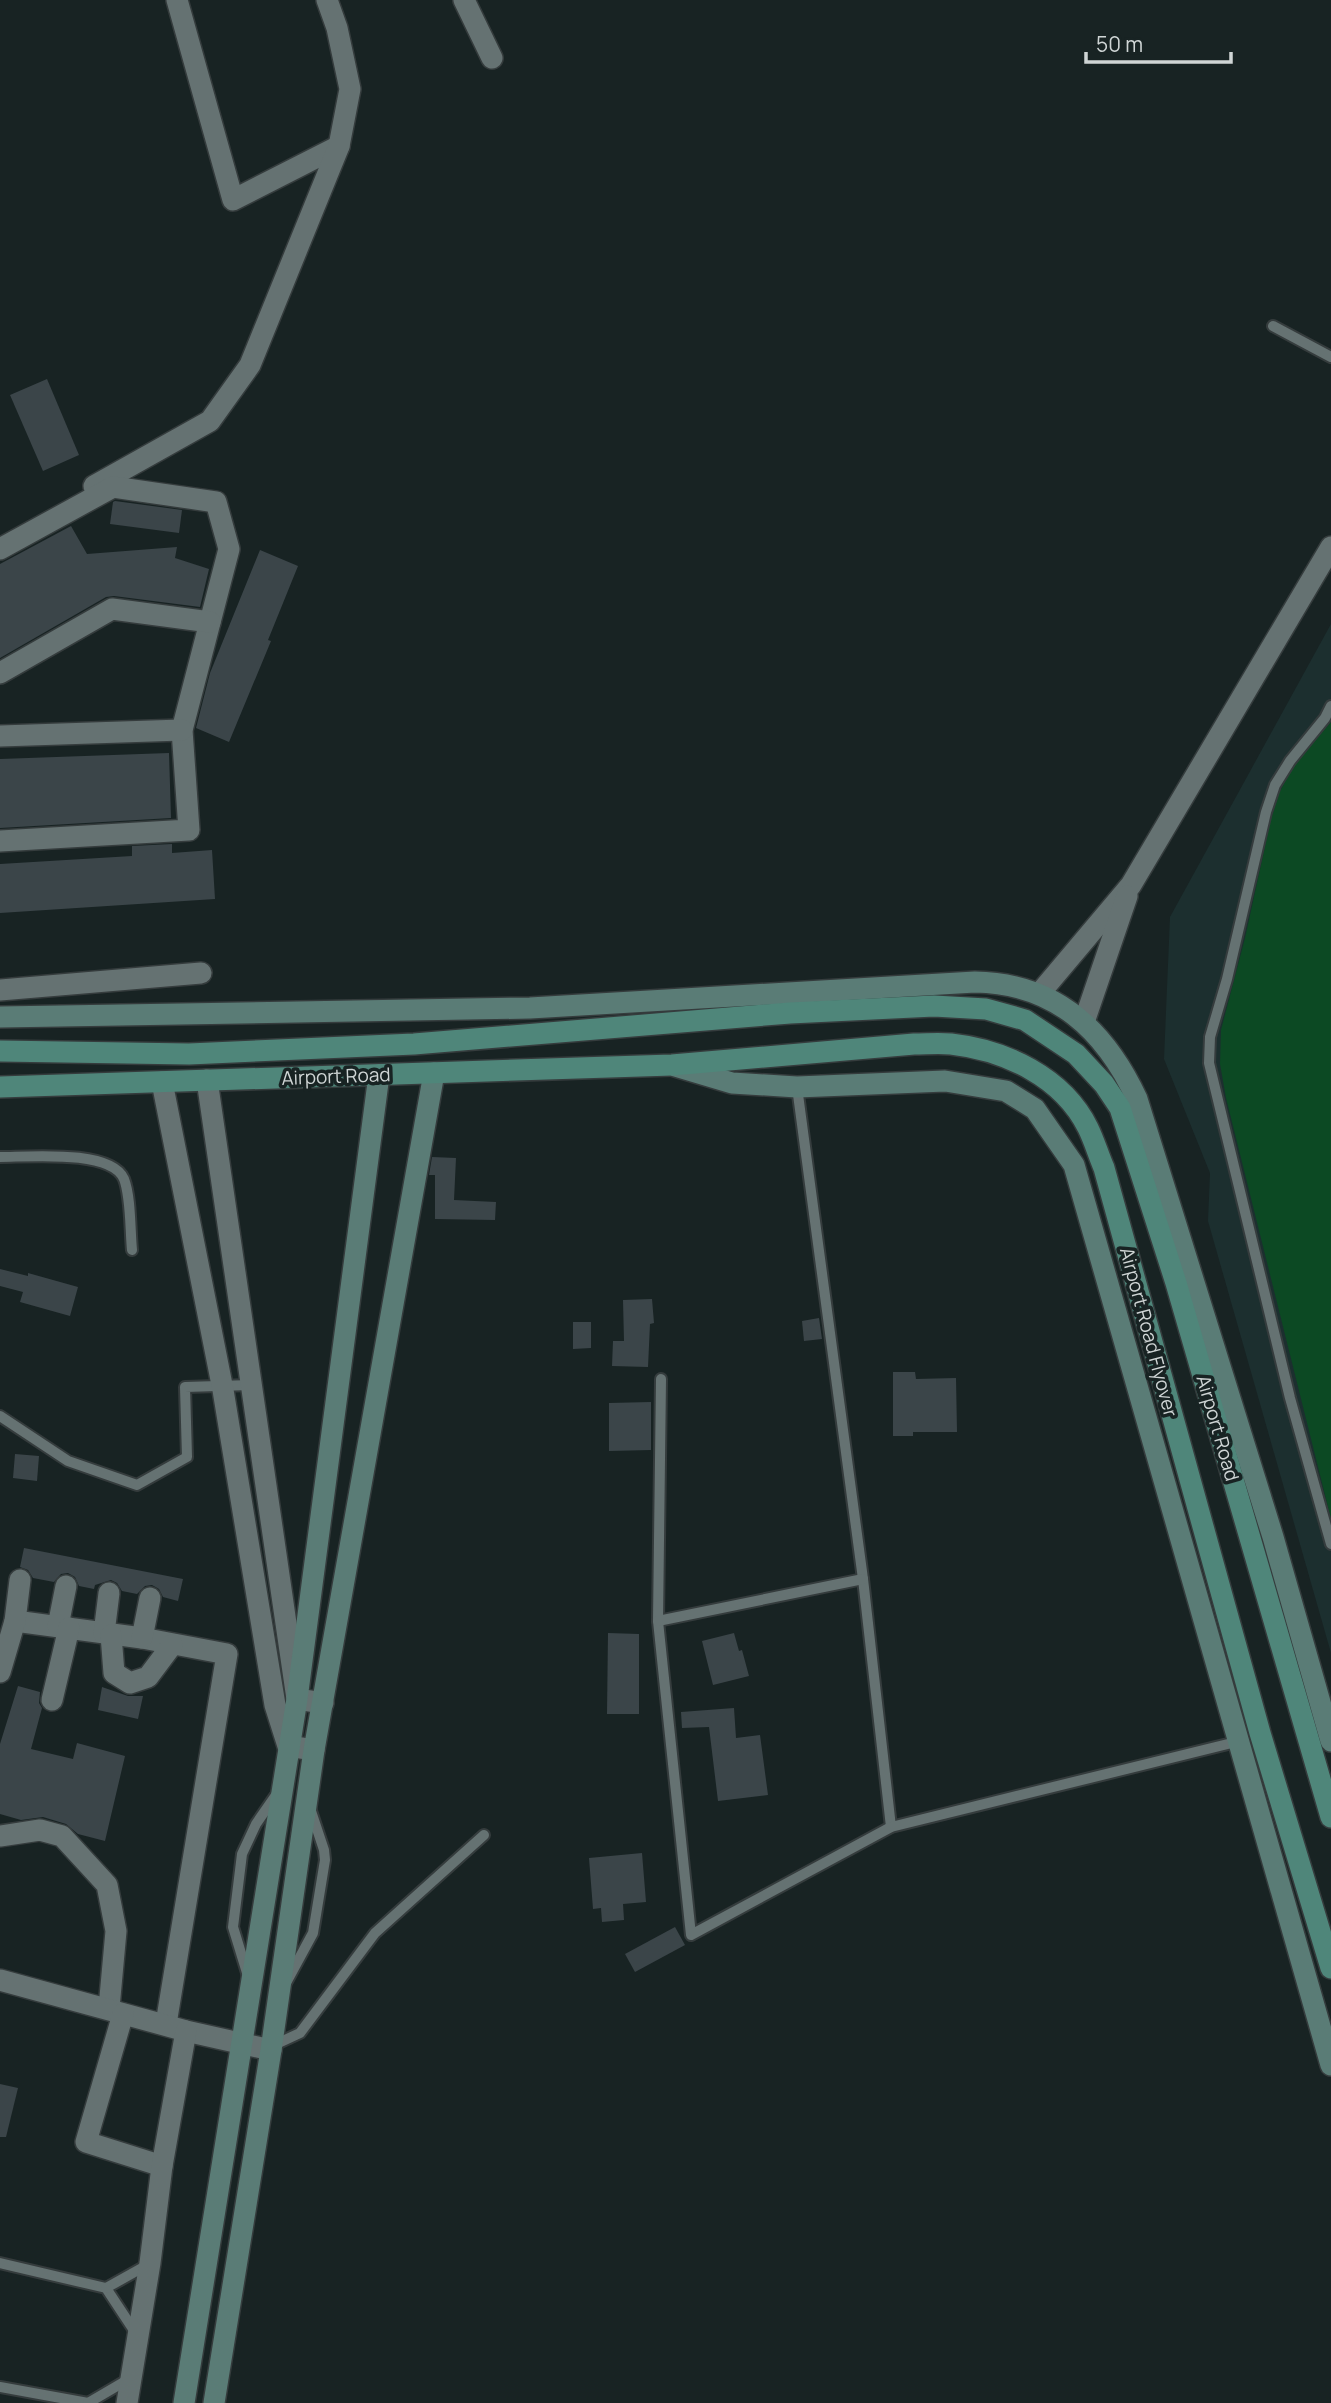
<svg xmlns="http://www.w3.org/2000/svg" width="1331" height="2403" font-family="Manrope,sans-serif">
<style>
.built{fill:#1c2f2f}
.green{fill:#0c4923}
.building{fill:#3b4549}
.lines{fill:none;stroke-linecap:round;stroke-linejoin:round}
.lane-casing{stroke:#353c3d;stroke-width:14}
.street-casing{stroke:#353c3d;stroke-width:24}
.secondary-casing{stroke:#353c3d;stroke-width:24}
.primary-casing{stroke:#353c3d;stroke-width:24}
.lane{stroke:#657272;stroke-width:10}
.street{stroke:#657272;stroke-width:21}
.secondary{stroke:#5a7c76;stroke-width:21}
.primary{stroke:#4f867a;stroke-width:21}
.labels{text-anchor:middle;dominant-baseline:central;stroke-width:7;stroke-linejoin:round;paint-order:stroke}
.street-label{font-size:19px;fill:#cfd5d5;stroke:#182323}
</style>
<rect width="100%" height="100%" fill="#182323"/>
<path class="built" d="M1331,624V1653L1208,1221L1210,1173L1164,1059L1170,917Z"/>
<path class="green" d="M1331,722V1519L1226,1098L1220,1064L1221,1030L1245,938L1271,819L1280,791L1294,765Z"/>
<g class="building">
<path d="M47,379L79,455L43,471L10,395Z"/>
<path d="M115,501L182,510L179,533L110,524L113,502Z"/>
<path d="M71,526L87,554L177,547L175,558L209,569L200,607L114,596L106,597L0,658V564Z"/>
<path d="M260,550L298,566L268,640L271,641L229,742L196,728L210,673Z"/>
<path d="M169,753L171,818L0,828V759Z"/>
<path d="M172,844V853L212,850L215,899L0,913V864L132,856V846Z"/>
<path d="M432,1157L456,1158L454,1200L496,1202L495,1220L435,1219V1175H429Z"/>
<path d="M0,1269L28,1276V1273L78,1287L70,1316L20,1302L23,1292L0,1286Z"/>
<path d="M652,1299L654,1323L650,1324L648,1367L612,1366L613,1341H624L623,1300Z"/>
<path d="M819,1318L822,1339L804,1341L802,1321Z"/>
<path d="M573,1322H591V1348L573,1349Z"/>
<path d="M893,1372H915L916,1379L956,1378L957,1432H913V1436H893Z"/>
<path d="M651,1402V1450L609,1451V1403Z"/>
<path d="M15,1454L39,1456L37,1481L13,1478Z"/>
<path d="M24,1548L183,1579L178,1601L163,1597L159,1589L152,1585L145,1586L137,1594L122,1591L117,1583L111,1580L95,1585L94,1589L79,1586L75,1577L68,1573L61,1574L54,1582L33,1578L28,1570L20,1567Z"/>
<path d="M608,1633L639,1634V1714H607Z"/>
<path d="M734,1633L739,1651L742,1650L749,1676L713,1685L702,1641Z"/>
<path d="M18,1686L40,1692L39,1703L42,1708L31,1749L73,1759L77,1743L125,1756L105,1841L78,1834L66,1824L43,1817L21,1820L0,1814V1744Z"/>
<path d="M102,1687L128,1696H143L138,1719L98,1710Z"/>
<path d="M734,1708L736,1738L760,1735L768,1795L718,1801L709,1727L682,1728L681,1712Z"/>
<path d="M642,1853L646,1902L623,1904L624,1920L602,1922L601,1908L593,1909L589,1858Z"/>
<path d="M675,1927L685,1945L635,1972L625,1954Z"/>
<path d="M0,2084L18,2088L6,2137H0Z"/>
</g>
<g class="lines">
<defs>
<g id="lane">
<path d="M1273,326L1331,357"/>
<path d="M1331,706L1325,718L1290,761L1275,785L1266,812L1227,979L1210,1037L1209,1063L1290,1398L1331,1544"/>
<path d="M797,1087L863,1579L891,1827"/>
<path d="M0,1157C28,1157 111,1149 124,1179C131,1197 130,1230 132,1250"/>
<path d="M661,1379L658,1621L691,1935L891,1827L1240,1741"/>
<path d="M0,1416L68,1461L137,1485L187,1457L185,1387L251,1385"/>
<path d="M658,1621L863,1579"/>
<path d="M248,1976L233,1927L242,1854L256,1824L276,1795"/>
<path d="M287,1981L313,1933L325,1860L324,1850L310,1808"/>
<path d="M272,2046L300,2033L375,1933L484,1835"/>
<path d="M0,2263L106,2288L137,2335"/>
<path d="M106,2288L149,2264"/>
<path d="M0,2387L88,2403"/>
<path d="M88,2403L129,2379"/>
</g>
<g id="street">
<path d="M177,0L233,200L339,146"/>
<path d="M464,0L492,58"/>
<path d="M94,486L210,421L250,365L339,146L350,89L337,28L327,0"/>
<path d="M0,549L113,487L216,502L229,549L182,730L189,830L0,841"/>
<path d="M0,673L112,609L210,622"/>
<path d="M0,736L182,730"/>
<path d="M0,990L201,973"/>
<path d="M1040,993L1131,885L1331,547"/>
<path d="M1084,1022L1127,896"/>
<path d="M207,1080L297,1699L323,1703"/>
<path d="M162,1082L223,1390L275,1705L288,1746L314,1750"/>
<path d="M15,1621L142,1638L227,1654L166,2024"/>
<path d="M58,1626L66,1586"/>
<path d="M104,1633L109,1593"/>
<path d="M111,1635L114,1673L130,1683L148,1677L172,1645"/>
<path d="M142,1638L150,1598"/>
<path d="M0,1672L15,1621L20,1580"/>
<path d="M52,1700L69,1628"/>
<path d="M0,1836L40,1830L62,1836L107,1885L116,1931L109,2008"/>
<path d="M0,1980L186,2031L271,2050"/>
<path d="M123,2014L86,2142L162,2166"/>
<path d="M127,2403L150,2263L162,2166L186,2031"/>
</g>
<g id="secondary">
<path d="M0,1017L530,1008L975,982C1055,983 1105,1030 1137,1099L1273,1537L1331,1741"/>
<path d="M675,1066L732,1083L797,1087L945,1081L1006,1091L1035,1109L1074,1165L1331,2065"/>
<path d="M184,2403L297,1699L379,1075"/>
<path d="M214,2403L271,2050L314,1750L434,1073"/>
</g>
<g id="primary">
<path d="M0,1051L189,1054L414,1044L790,1013L934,1006L986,1009L1025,1020L1076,1054L1104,1084L1120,1108L1176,1283L1331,1817"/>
<path d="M0,1087L672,1065L914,1044C926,1044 939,1043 951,1044C1005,1050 1063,1077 1088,1128C1094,1140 1098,1154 1104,1168L1260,1733L1331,1968"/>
</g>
</defs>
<use href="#lane" class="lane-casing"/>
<use href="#street" class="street-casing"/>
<use href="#secondary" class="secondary-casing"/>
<use href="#primary" class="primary-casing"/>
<use href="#lane" class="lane"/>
<use href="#street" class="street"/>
<use href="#secondary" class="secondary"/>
<use href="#primary" class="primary"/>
</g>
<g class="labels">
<g class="street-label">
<text transform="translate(336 1076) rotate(-2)">Airport Road</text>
<text transform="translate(1149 1332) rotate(75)">Airport Road Flyover</text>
<text transform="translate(1218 1428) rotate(74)">Airport Road</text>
</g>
</g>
<path d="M1086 52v10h145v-10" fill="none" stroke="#cfd5d5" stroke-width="3.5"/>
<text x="1096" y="52" font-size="21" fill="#cfd5d5" stroke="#182323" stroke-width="5" paint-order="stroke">50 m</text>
</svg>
